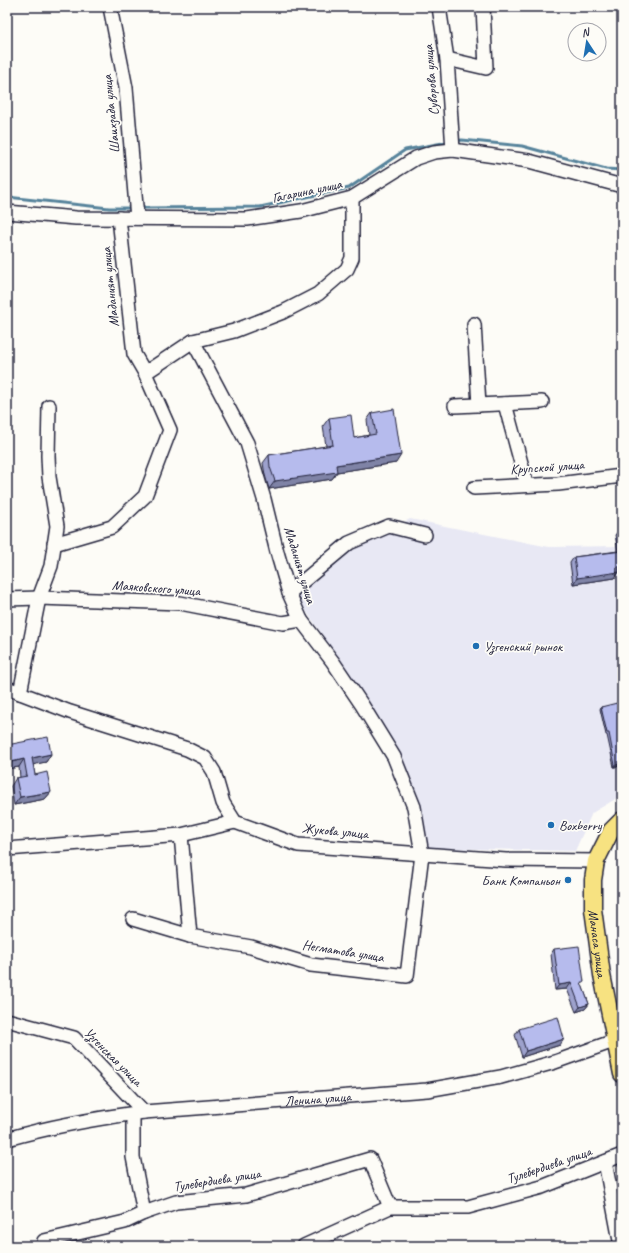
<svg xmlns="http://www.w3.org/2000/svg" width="629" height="1253" font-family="Caveat,sans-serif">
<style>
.built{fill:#e8e8f4}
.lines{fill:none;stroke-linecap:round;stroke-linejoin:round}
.stream{stroke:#57839b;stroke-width:3}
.minor-casing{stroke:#22223b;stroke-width:16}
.major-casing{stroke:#22223b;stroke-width:19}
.minor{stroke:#fdfcf7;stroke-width:13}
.major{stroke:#f7e281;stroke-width:16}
.wall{fill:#9da1cc;stroke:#22223b}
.shaded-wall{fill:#7f83a6;stroke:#22223b}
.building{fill:#b6bbed;stroke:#22223b}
.poi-dot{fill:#1f6fb2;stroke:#fdfcf7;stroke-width:1.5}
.labels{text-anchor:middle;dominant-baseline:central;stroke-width:3.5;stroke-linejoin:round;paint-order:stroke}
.street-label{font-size:14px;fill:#22223b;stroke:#fdfcf7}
.poi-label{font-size:14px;fill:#22223b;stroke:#fdfcf7;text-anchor:start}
</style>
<rect width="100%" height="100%" fill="#fdfcf7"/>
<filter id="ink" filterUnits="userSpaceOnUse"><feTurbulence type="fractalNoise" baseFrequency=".025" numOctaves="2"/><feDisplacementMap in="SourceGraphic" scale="8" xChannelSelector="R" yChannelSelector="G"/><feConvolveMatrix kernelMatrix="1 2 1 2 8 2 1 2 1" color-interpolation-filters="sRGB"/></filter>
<g filter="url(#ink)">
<path class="built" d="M410,519L549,547L622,546V795L592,813L575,851L429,848L421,804L396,748L363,695L296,596L351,549Z"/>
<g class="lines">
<g class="stream">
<path d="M456,141L462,140L522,146L606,169L622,170"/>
<path d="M7,197L109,208H133"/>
<path d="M140,208L260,207L349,188L405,150L448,142"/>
</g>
<defs>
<g id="minor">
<path d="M110,7L126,88L137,218"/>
<path d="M439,7L447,59L453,150"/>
<path d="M447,59L486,68L483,7"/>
<path d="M7,212L76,218L247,219L301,211L352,198L416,158L434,152L453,150L529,161L622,186"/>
<path d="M474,324L479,405"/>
<path d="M145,373L193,341L234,331L283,312L318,294L347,269L352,258V198"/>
<path d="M505,404L527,485"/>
<path d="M455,406L542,402"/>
<path d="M474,488L558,484L622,476"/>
<path d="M54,544L112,527L145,496L170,430L145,373L134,354L119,218"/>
<path d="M289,593L349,543L389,526L425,535"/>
<path d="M7,599L39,598L180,603L283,623L301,620"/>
<path d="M7,688L70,712L187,749L205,758L214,772L223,803L235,822L298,845L506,860L596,861"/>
<path d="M20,693L39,598L51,566L57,526L49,477L48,456L49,406"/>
<path d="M181,835L190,936"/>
<path d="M7,849L181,835L235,822"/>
<path d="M133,919L190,936L251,947L311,965L407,976L422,854L414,807L394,757L362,705L333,662L301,620L289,593L277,552L264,499L247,443L193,341"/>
<path d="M7,1020L74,1038L144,1112"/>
<path d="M133,1114V1157L144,1213"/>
<path id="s1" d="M7,1139C52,1126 98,1118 144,1112L427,1090L501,1077L555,1062L614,1041"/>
<path d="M605,1162L621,1246"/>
<path d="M44,1241L125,1222L144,1213L176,1202L246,1195L370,1159L390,1207"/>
<path d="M304,1246L390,1207H468L542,1187L622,1155"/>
</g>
<g id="major">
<path id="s2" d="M622,820L611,831L596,861L593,880V909L602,975L622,1074"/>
</g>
</defs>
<use href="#minor" class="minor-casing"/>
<use href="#major" class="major-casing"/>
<use href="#minor" class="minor"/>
<use href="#major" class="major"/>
</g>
<g class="wall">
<path d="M372,413L396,463L337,472L332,479L269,489L265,475L263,463L269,455L326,446L323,426L329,418L354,438L369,435L367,420Z"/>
<path d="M622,529V571L619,572L615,578L573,584L570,563L574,557L618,551L615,535L619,530Z"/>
<path d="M622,705V766L614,767L607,735H606L600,709L601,707Z"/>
<path d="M7,745L51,754L46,762L33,764L35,775L51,792L45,799L14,805L11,786L16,778H20L19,767L7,769Z"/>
<path d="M554,949L582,985L589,1004L585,1009L576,1012L567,989L555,990L551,954Z"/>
<path d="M519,1029L560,1045L522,1057L515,1035Z"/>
</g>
<g class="shaded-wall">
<path d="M401,455L396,463L337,472L332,479L269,489L275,481L336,465Z"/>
<path d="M622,566V571L614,573L619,572L615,578L573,584L577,578Z"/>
<path d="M51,754L46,762L27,766L32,758Z"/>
<path d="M24,759L19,767L7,769V763Z"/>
<path d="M622,764V766L614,767L615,765Z"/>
<path d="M51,792L45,799L14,805L20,797Z"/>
<path d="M571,983L567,989L555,990L559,985Z"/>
<path d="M589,1004L585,1009L576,1012L580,1007Z"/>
<path d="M564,1039L560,1045L522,1057L526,1051Z"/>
</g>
<g class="building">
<path d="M394,409L401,455L336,465L337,472L275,481L270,467L269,455L333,445L329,418L351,415L354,438L376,434L372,413Z"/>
<path d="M622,529V544L619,530Z"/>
<path d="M622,551V566L618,567L619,572L577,578L574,557Z"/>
<path d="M621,702L622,705V764L615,765L609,733H607L601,707Z"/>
<path d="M48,737L51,754L32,758L35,775L47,772L51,792L20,797L16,778L27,776L24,759L7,763V745Z"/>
<path d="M579,946L584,982H581L589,1004L580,1007L571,983L559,985L554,949Z"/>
<path d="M558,1017L564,1039L526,1051L519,1029Z"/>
</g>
</g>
<g class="poi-dot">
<circle cx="476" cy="646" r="4"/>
<circle cx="551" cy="825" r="4"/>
<circle cx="568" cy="880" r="4"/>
</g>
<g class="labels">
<g class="street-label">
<text transform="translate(431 80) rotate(-95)">Суворова улица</text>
<text transform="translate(111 114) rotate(-96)">Шаихзада улица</text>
<text transform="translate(307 191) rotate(-12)">Гагарина улица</text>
<text transform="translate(110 287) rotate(-96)">Маданият улица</text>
<text transform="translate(547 467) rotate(-4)">Крупской улица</text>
<text transform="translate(300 565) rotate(73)">Маданият улица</text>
<text transform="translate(156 588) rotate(4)">Маяковского улица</text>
<text transform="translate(335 831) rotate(5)">Жукова улица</text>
<text stroke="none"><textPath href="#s2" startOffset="132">Манаса улица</textPath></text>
<text transform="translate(343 951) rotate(9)">Негматова улица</text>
<text transform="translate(113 1057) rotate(45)">Узгенская улица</text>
<text stroke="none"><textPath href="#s1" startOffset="314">Ленина улица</textPath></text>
<text transform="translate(549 1165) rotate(-19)">Тулебердиева улица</text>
<text transform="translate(217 1180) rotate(-9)">Тулебердиева улица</text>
</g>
<g class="poi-label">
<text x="484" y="646">Узгенский рынок</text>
<text x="559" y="825">Boxberry</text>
<text x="560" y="880" text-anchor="end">Банк Компаньон</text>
</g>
</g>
<rect width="629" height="1253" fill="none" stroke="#fdfcf7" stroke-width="24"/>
<rect x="12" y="12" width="605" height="1229" fill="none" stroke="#22223b" stroke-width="1.5" filter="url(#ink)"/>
<g transform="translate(587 42) rotate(348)"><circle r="19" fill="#fdfcf7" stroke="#a5a5ac"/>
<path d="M0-3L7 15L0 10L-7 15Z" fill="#1f6fb2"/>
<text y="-6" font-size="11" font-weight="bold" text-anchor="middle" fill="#22223b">N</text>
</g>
</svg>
